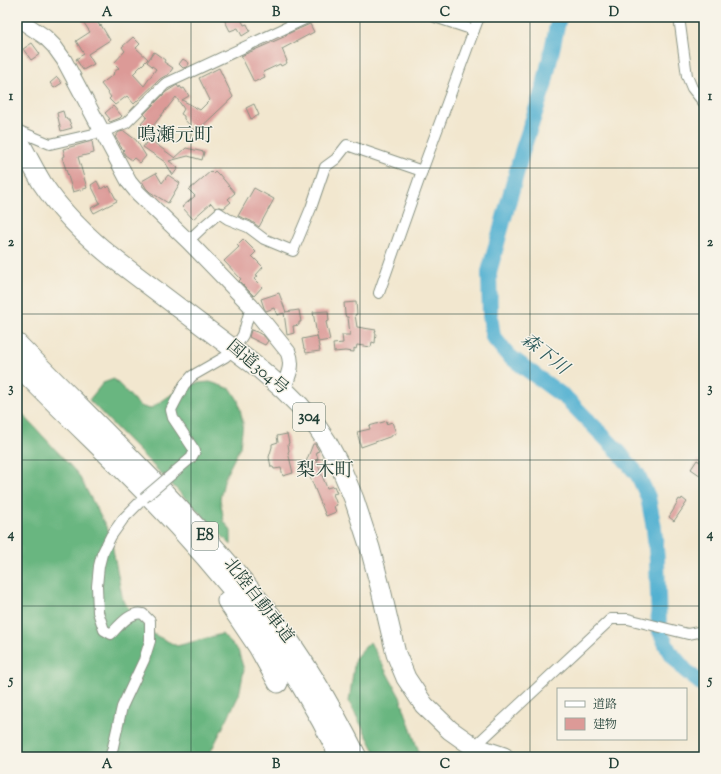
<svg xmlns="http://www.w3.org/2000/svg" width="721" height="774" font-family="'Sorts Mill Goudy','Noto Serif JP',serif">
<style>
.forest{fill:#69b680;stroke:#447a5a}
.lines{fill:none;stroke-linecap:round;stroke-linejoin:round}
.river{stroke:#53b1d1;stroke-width:16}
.building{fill:#dc9a97}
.street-casing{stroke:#889282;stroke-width:12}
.secondary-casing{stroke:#889282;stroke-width:17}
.highway-casing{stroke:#889282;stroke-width:21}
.street{stroke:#fff;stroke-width:10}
.secondary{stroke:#fff;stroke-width:15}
.highway{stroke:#fff;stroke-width:19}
.street-bridge-casing{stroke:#889282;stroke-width:12;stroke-linecap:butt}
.street-bridge{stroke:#fff;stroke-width:10}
.grid{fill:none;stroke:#1f3d34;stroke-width:1;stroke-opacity:0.55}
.labels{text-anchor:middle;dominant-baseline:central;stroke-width:3;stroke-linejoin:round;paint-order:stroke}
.shield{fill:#f7f3e8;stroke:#60746a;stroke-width:1}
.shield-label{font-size:16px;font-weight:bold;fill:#1f3d34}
.street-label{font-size:17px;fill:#1f3d34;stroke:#f7f3e8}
.water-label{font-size:18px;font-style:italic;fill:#2c5a5b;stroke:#f7f3e8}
.quarter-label{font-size:19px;fill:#1f3d34;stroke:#f7f3e8}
.neatline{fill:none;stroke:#1f3d34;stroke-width:1.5}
.grid-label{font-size:13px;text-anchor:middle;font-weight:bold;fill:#1f3d34}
</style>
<rect width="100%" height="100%" fill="#f7f3e8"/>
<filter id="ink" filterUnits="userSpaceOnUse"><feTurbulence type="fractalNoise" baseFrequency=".025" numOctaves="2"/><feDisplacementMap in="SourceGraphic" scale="8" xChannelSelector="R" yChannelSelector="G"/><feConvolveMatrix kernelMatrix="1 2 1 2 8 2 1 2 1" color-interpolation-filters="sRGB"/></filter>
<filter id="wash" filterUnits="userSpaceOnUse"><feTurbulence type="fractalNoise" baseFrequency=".012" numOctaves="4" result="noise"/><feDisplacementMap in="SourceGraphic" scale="16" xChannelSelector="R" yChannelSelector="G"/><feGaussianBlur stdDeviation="0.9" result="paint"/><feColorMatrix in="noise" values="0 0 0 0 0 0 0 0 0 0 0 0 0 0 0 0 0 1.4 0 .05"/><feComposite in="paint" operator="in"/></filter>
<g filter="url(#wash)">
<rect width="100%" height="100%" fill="#f2e7cf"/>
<g class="forest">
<path d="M114,379L140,406L150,409L187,384L210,382L231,389L238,400L243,423L240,447L225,477L220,499L224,521L231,531V545L89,400L103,383Z"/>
<path d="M17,408L78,474L110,534L123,601L137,618L155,635L177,646L222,634L238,650L244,670L239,695L208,757H17Z"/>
<path d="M370,642L400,697L419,753L426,757H378L349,702L355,658Z"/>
</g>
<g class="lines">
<path class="river" d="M559,17L544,86L523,149L489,272L490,315L493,337L509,356L567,399L617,450L638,475L648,497L654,528L657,560L659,629L669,651L685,670L704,686"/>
</g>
<g id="blocks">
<g class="building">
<path d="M80,17H94L100,26L101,25L110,40L88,54L94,64L83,70L76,59L84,54L76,41L90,32Z"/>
<path d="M223,17H240L244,25L247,24L250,31L242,36L238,28L230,31Z"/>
<path d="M310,24L314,32L282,49L287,61H286L287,63L281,66L280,64L263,72L265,77L254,82L241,56L286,36L285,35Z"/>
<path d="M133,37L140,44L136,48L148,59L133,74L144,86L156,69L147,62L154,52L165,60L164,62L173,68L168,75L165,76L160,79L134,104L127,96L115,105L109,99L111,97L101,84L114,74L113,73L119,68L114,63L125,51L122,47Z"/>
<path d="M32,43L40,54L31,60L23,49Z"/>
<path d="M183,59L189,63L187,67L183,68L179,64Z"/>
<path d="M219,68L233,97L196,132L184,119V116L181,114L184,109L176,97L149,131L141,124L147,117L144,114L166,92L177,85L179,88L180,86L182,89L184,88L189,96L182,100L200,110L210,100L199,78Z"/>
<path d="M57,77L62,83L54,88L50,83Z"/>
<path d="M254,104L259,115L251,119L246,108Z"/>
<path d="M113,106L122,116L120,118L110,122L108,120L110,119L105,113Z"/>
<path d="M63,111L65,118H66L67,120H69L72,128L61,131L57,113Z"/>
<path d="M124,131L136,140L146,156L140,163L134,158L132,160L125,155L123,151L124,150L121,147L119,144H120L115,137L119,132Z"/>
<path d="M149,139L175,158L186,148L204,152L202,160L188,156L169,161L178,168L173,175L165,162L143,147Z"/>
<path d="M92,141L94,153L78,157L87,188L73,192L62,157L65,156L63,149Z"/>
<path d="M211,171L213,173L215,171L219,175V174L235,193L228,199L231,202L224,208L219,207L215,208L211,203L193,219L182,207L195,196L189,190Z"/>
<path d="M156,173L162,183L168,175L180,183L168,203L150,192L146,188L142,181Z"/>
<path d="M97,181L101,189L106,186L107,188L109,186L117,201L94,213L91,208L100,203L91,185Z"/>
<path d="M254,188L274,199L259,227L251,221L238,216Z"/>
<path d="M243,239L256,252L252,256L263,267L256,275L258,276L254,279L262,287L254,296L239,281L241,279L224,261L239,247L237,245Z"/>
<path d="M279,293L286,312H285L299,310L301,322H299V325L293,326L294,333L287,335L284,313L277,315L274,308L266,311L264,308L261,299Z"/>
<path d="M356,302L357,314L355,315L357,327L376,330L375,333H376L375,343L372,342L371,347L357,345L356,349L354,348V352L345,351L334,352L333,344L343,343L342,335H350L348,317H346L345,314L344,303Z"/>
<path d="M328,311L329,321L326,322L330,340L318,342L320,351L306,353L305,349H304L302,339L317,336L318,341L313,312Z"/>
<path d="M251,330L257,332L264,336L268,341L265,345L249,337Z"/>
<path d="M387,421L386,424L392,422L396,433L392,435V436L361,447L357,432L370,429L369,426Z"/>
<path d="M287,434L289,443L288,444L289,451L288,452L293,473L283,476L281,468L274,469L273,467H271L269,457L272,447V444L278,442L277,436Z"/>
<path d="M313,444H315L319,451L316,452L318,459L316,460L327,488L334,486L337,493L333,494L337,505L334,506L336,512L326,516L308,472L310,471L306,462Z"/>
<path d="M697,460L704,464V478L691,469Z"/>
<path d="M682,498L687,502L674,521L669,517L674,509V508L679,499L681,500Z"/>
</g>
</g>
</g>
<g filter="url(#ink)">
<use href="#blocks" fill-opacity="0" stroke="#889282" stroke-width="1"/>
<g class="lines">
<defs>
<g id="street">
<path d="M435,17L474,30"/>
<path d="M679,17L687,76L692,88L704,103"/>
<path d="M17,130L50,144L102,132L126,123L165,84L309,17"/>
<path d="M188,241L204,226L219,213L228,219L248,227L264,239L293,251L311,208L325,167L336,159L347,145L422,171"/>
<path d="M379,293L422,171L474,30L479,17"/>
<path d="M191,458L195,451L173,418L171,410L184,385L192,376L225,357L234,349L243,335L251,306"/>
<path d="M474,747L611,619H628L688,634L704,631"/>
<path d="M110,757L112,751L122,707L144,660L150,641V621C148,619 145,616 143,614C131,610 118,627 111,634L104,630L98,612L97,586L99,566L102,554L111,536L123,519L144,498"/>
</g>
<path id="secondary" d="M17,18L45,37L54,46L64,60L129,182L138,193L188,241L251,306L288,352C294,366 288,375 283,389"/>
<g id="highway">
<path d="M17,137C25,152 33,168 42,183C62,213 89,239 117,261L261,370L283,389L300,406L315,424L327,442L341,468L354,499L370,548L381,590L396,654L406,678L424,705L450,730L474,747L504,757"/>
<path d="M17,343C103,431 193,515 269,613C303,657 332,707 357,757"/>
<path d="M17,365C56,405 97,444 137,484C180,527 222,575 259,623C290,665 317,710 340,757"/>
<path d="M227,601L258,647L278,683"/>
</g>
</defs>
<use href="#street" class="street-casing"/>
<use href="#secondary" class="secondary-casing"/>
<use href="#highway" class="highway-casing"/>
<use href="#street" class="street"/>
<use href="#secondary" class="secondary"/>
<use href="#highway" class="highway"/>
<defs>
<path id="street-bridge" d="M144,498L191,458"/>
</defs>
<use href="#street-bridge" class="street-bridge-casing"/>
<use href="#street-bridge" class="street-bridge"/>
</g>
</g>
<path class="grid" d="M191,17V757M360,17V757M530,17V757M17,168H704M17,314H704M17,460H704M17,606H704"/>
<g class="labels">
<g class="shield">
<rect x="293" y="403" width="32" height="28" rx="3"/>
<rect x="192" y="522" width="26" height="28" rx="3"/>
</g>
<g class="shield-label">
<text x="309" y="417">304</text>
<text x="205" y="536">E8</text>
</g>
<g class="street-label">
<text transform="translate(257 368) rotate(40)">国道304号</text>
<text transform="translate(258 601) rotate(52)">北陸自動車道</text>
</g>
<g class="water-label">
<text transform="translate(544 355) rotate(38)">森下川</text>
</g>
<g class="quarter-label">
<text x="175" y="136">鳴瀬元町</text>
<text x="325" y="471">梨木町</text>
</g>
</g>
<rect width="721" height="774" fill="none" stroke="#f7f3e8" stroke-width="44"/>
<rect x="557" y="688" width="130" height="52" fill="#f7f3e8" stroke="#a1aaa0"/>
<rect x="565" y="701" width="20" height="6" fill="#ffffff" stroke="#a1aaa0"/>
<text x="593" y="708" font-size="12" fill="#1f3d34">道路</text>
<rect x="565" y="718" width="20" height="12" fill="#dc9a97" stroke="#a1aaa0"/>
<text x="593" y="728" font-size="12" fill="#1f3d34">建物</text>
<rect x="22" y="22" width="677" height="730" class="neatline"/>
<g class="grid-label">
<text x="107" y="16">A</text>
<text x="276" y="16">B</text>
<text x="445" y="16">C</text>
<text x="614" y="16">D</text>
<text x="11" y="100">1</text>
<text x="710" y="100">1</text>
<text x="11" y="246">2</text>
<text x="710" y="246">2</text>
<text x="11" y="392">3</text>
<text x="710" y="392">3</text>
<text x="11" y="538">4</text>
<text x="710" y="538">4</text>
<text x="11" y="684">5</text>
<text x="710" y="684">5</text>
<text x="107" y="768">A</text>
<text x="276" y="768">B</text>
<text x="445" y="768">C</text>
<text x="614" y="768">D</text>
</g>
</svg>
